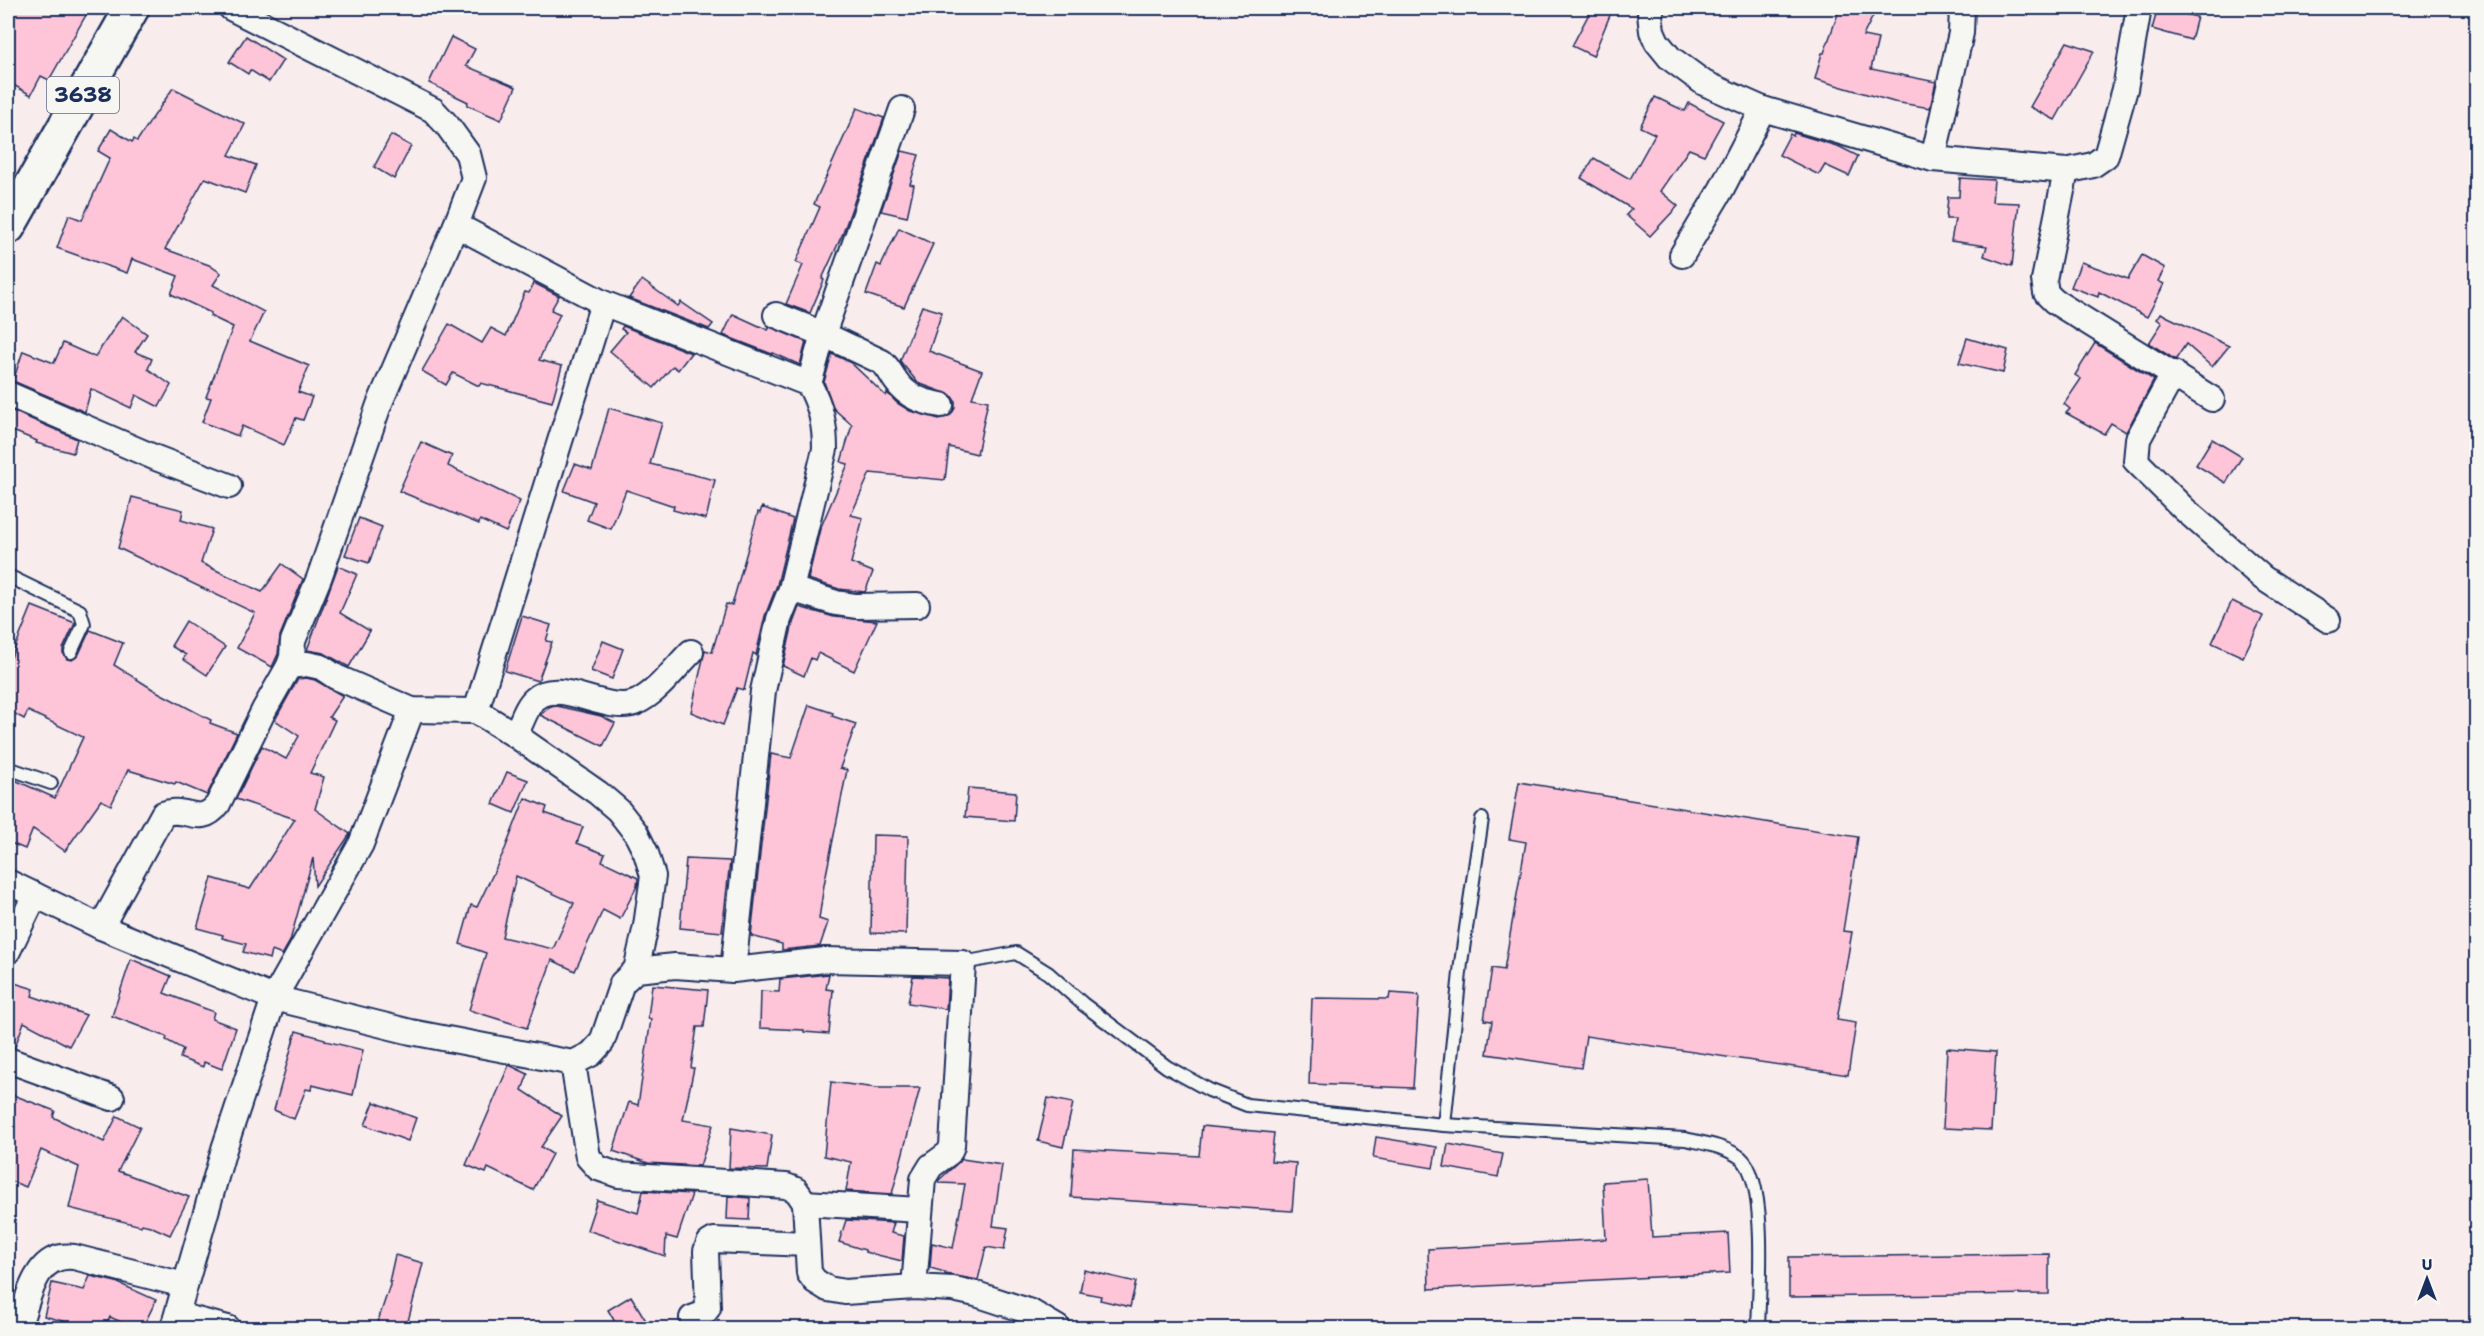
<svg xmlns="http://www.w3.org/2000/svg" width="2484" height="1336" font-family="'Shantell Sans',sans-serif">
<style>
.building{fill:#fec4d8;stroke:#1b2f5e;stroke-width:1.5;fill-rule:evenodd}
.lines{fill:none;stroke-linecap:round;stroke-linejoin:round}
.lane-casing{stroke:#1b2f5e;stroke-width:16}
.street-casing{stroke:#1b2f5e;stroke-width:28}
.primary-casing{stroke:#1b2f5e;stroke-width:38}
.lane{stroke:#f6f6f2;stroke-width:12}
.street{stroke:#f6f6f2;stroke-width:24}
.primary{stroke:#f6f6f2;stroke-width:33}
.labels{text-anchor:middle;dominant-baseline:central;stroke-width:5;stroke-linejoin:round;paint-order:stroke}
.shield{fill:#f6f6f2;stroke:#5d6b8a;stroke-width:1.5}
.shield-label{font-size:21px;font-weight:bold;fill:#1b2f5e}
</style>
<rect width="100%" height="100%" fill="#f8eced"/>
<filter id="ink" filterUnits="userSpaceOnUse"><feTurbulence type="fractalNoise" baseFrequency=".0167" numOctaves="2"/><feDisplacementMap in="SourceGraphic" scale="12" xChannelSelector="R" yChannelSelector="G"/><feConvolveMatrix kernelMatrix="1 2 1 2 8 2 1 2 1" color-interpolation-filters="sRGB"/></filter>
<g filter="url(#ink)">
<g class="building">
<path d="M8,8H90L49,80L41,76L31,95L8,82Z"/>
<path d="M1592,8H1613L1593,56L1572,46Z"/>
<path d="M1840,8H1877L1863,36L1878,39L1871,69L1936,82L1930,108L1894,102L1815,79L1822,53H1824Z"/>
<path d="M2158,8L2197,17L2191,40L2152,29Z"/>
<path d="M246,36L283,60L269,82L250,70L248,74L229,62Z"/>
<path d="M451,37L475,49L466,66L516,87L501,120L467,105L468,102L429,83Z"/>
<path d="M2067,42L2094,51L2055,120L2030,107Z"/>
<path d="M173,88L245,124L229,155L256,165L245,193L205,178L165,249L209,265L221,273L213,285L264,312L250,341L309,366L298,392L312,397L303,420L296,418L284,445L242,426L238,436L202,422L211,398L206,397L233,327L210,316L211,313L171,294L178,276L132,259L127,273L57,248L69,215L82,220L110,158L98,151L111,129L132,142L134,139L137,141Z"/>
<path d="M1655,97L1685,111L1689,103L1723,121L1704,155L1689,149L1660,191L1678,206L1650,236L1626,215L1632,209L1581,178L1594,158L1630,179L1655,134L1640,127Z"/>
<path d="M857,108L884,118L843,233L822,279L824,280L810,313L786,304L803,265L796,262L820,207L814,204Z"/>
<path d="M1794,133L1840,147L1858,156L1849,176L1825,165L1819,175L1779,155L1790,134L1793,136Z"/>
<path d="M391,135L411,146L394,179L374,167Z"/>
<path d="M902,151L919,155L910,184L914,185L907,217L881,211Z"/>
<path d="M1960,178L1994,180L1992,202L2019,203L2012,266L1984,256L1987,246L1951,241L1955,219H1946L1948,197H1959Z"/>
<path d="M899,228L933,244L904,307L866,294L877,264L881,266Z"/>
<path d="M2142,255L2165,268L2158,281L2164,284L2147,317L2099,292L2098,297L2071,287L2081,262L2128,279Z"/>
<path d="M642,280L678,306L681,302L713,324L709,329L629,298Z"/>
<path d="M534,283L559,296L551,310L560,314L539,360L562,366L552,402L481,383L479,386L453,373L446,385L422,371L449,324L482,343L491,328L506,336L525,292L529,293Z"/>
<path d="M922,306L942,312L929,351L982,371L972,398L988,401L977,454L949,447L945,480L870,473L851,515L863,518L851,563L873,572L865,592L839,589L808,579L820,529L848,464L841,462L852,425L834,409L824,382L832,354L850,362L886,396L887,393L897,403L910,411L939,419L951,415L955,408V401L951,395L918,383L900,361Z"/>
<path d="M2161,313L2166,316L2229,346L2212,367L2186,344L2176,359H2174L2149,343L2162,323L2157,319Z"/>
<path d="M733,314L768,330L770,327L806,342L800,365L773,353L772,354L723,335Z"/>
<path d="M122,316L147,334L135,352L152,359L148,369L171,385L159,407L136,395L131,408L91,389L85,412L13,381L23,351L54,363L63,343L95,357Z"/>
<path d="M623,326L691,353L678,370L673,366L654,388L610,351L626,332L621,329Z"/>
<path d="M1967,338L2008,350L2003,373L1959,363Z"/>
<path d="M2095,343L2154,380L2126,432L2111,423L2104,434L2066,413L2070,409L2064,404L2081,379L2075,375Z"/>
<path d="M609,408L662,423L650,464L715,480L706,519L673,510L674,506L626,490L611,529L587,520L594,502L564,491L575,464L592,470Z"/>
<path d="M8,409L77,439L73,453L36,443L37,441L8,429Z"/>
<path d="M2212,439L2242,457L2226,483L2196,465Z"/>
<path d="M421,442L452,456L448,466L520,501L506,532L480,520L479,524L399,491Z"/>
<path d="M132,497L183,510L181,520L212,529L201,563L262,592L282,564L303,579L280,636L278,654L272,667L237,648L255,613L118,548Z"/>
<path d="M762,507L793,519L777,585L765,616L756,655L753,653L744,690L737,688L723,725L691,712L705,650L712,652L726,604L732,605L758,512L760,513Z"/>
<path d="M359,518L382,527L369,563L345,555Z"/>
<path d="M338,566L357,574L340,613L370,631L349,667L324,653L307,650Z"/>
<path d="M2232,601L2263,616L2243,657L2212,643Z"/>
<path d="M32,606L75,623L63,649V653L67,659L72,660L78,656L90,630L123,643L114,665L154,690L211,720L210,723L237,733L207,795L176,782L175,784L128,770L111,805L101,800L65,851L33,829L25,849L8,842V777L55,798L83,737L28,711L24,719L8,710V665Z"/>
<path d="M799,607L834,617L877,621L854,671L818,653L815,660L811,658L804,676L783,666L793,623Z"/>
<path d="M522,616L551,625L546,641L552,642L538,681L505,671Z"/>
<path d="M186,621L225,647L207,675L183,659L186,655L171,646Z"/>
<path d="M603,641L623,649L612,679L591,671Z"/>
<path d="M306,678L315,680L343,696L329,717L335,720L310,773L324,777L315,809L350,834L315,886L313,858L290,941L282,955L272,951L270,959L243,952L246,944L222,938L223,935L197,928L212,878L250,889L295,819L236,799L262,746L286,759L299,736L275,720L298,679Z"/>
<path d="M809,705L833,713L832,716L856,724L840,768L847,770L824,885L819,919L828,922L820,946L782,950V944L751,936L771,754L791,758Z"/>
<path d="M557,706L601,716L615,723L603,746L540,715L550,707Z"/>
<path d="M507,772L528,780L514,813L493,804Z"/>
<path d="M1519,782L1858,837L1843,931L1852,932L1837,1020L1856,1023L1848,1075L1586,1036L1581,1068L1487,1054L1492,1021L1484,1020L1492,968L1504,970L1526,842L1509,839Z"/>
<path d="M968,788L1016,792L1014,821L965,817Z"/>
<path d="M525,798L547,807L545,813L583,827L577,843L605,854L602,861L638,878L637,886L620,919L603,910L575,971L552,960L527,1028L469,1010L486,953L460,944L471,905L477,907L505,849ZM516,876L574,903L553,949L502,937Z"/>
<path d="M873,835L908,836L906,934L871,933Z"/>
<path d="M686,859L730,861L722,932L680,928Z"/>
<path d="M131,959L171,976L164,993L214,1012L212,1019L236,1028L222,1069L204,1062L203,1067L180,1058L183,1049L166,1040L167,1037L112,1016Z"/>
<path d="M829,974L826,989L833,990L829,1034L804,1032V1030L760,1028L761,991L779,992L780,979Z"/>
<path d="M913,976L948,978L946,1009L908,1003Z"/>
<path d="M8,981L34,989L32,996L86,1015L69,1046L24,1022L15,1047L8,1046Z"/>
<path d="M652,985L708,990L704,1027H697L691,1068H694L683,1120L713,1125L700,1166L648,1163L613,1151L629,1102L638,1105L651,1019L648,1018Z"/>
<path d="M1390,993L1419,995L1413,1088L1309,1084L1312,998L1389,999Z"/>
<path d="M296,1031L325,1039V1041L363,1050L353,1095L312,1085L311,1090L306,1089L294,1119L274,1110Z"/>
<path d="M1947,1048L1996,1052L1991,1130L1943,1128Z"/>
<path d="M509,1065L528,1074L522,1090L562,1116L541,1147L552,1154L533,1190L488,1168L486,1173L466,1165Z"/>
<path d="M831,1082L877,1088H920L892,1194L846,1191L851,1162L824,1156Z"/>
<path d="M8,1093L55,1111L53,1117L104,1142L117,1116L140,1127L118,1171L189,1197L170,1235L150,1226L142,1224L141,1226L69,1208L79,1167L41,1150L26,1187L8,1180Z"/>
<path d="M1048,1098L1073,1103L1063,1147L1038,1141Z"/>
<path d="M374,1102L416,1118L408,1141L365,1125Z"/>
<path d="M1202,1126L1274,1133L1271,1161L1296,1163L1292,1211L1071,1197L1074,1149L1199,1156Z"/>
<path d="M731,1128L772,1135L767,1169L729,1168Z"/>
<path d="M1376,1137L1437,1147L1433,1168L1373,1158Z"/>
<path d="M1448,1144L1503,1154L1498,1177L1444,1167Z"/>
<path d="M962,1159L1002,1165L993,1226L1008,1228L1004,1250L986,1247L978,1280L945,1274V1272L930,1268L932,1243L953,1248L965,1184L939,1183V1180Z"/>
<path d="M1648,1179L1652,1237L1728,1233L1730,1273L1429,1289L1428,1249L1606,1239L1603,1182Z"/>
<path d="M643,1191L692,1194L677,1239L666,1236L665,1256L587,1230L597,1200L638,1213Z"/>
<path d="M728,1196L750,1198L749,1220L727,1219Z"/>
<path d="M846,1220L894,1223L891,1233L904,1236L902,1261L865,1252V1250L839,1242Z"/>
<path d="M2049,1254V1294L1789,1297V1257Z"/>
<path d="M395,1255L423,1263L406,1329H390L377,1324L391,1282H389Z"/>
<path d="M1084,1270L1136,1282L1130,1307L1100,1300L1101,1296L1080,1292Z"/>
<path d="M90,1276L116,1282L156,1300L142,1329H137L110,1317L105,1329H92L44,1316L52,1283L84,1290Z"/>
<path d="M631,1296L651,1329H619L608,1310Z"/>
</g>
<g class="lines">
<defs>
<g id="lane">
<path d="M8,576L80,611L84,624L71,652"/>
<path d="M8,768L51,783"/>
<path d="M963,963L1016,953L1048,973L1083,1004L1167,1067L1209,1090L1247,1105L1444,1125L1685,1139C1703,1143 1725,1146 1741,1158C1768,1181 1759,1293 1758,1328"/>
<path d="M1444,1125L1461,963L1482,819"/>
</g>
<g id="street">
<path d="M231,8L433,110L447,125L468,154L474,178L456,225L379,405L319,578L293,641L292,657L289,666L307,664L321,667L336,677L412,710L476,711L515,735L598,793L618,810L636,833L646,853L653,876L646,926L636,970"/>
<path d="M1652,8L1650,14L1652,31L1657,42L1670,58L1704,83L1763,109L1933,159L2066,171L2093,165L2106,156L2125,89L2139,8"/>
<path d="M1933,159L1961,33L1962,8"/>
<path d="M2066,171L2044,280L2046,293L2054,301L2212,399"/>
<path d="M456,225L603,303L809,384C821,406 825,425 825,449L791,589L779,619L763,691L733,970"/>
<path d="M1682,255L1721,190L1763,109"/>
<path d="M776,315L823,334L882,362C889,368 891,374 896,381C907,397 923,402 941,405"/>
<path d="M2174,373L2138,439L2136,461L2184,509L2263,578L2328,620"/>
<path d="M809,384L823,334L902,109"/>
<path d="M8,394L156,458L229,486"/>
<path d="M791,589L836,603L856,606L917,605"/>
<path d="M476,711L603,303"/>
<path d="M515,735C521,725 526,706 535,699C560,676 607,716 637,702C658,692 675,668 691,652"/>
<path d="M8,882L101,927L274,998L411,1032L573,1063L591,1054L602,1042L622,983L636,970L675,966L733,970L825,960L963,963L952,1146L949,1153L931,1166L923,1179L914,1287"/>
<path d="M101,927L163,814C186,805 200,828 218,804L264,710L289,666"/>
<path d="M8,951L35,895"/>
<path d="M8,1060L112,1098"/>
<path d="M573,1063L588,1157L598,1168L618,1175L786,1186L796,1190L805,1203L809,1273L815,1281L828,1289L845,1292L914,1287L953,1289L976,1294L1031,1312L1058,1328"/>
<path d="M805,1203L919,1210"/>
<path d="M178,1315L228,1328"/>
<path d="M692,1318L703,1314L708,1308L706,1251L709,1243L714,1240L806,1244"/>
<path d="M18,1328C29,1299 34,1252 74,1257L184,1285"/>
<path d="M173,1328L224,1149L274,998L361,844L412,710"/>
</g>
<path id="primary" d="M8,227L132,8"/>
</defs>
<use href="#lane" class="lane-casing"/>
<use href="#street" class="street-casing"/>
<use href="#primary" class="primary-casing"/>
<use href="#lane" class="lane"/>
<use href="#street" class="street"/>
<use href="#primary" class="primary"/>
</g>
</g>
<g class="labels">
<rect class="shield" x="47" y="77" width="72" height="36" rx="4.5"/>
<g class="shield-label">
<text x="83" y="95">3638</text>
</g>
</g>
<rect width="2484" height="1336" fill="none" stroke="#f6f6f2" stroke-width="30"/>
<rect x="15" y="15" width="2454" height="1306" fill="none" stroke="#1b2f5e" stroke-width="2" filter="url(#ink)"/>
<g transform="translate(2427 1279)" stroke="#f6f6f2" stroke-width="4.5" paint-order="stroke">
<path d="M0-4.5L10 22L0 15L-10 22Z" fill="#1b2f5e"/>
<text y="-9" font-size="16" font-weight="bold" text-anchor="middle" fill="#1b2f5e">U</text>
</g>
</svg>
